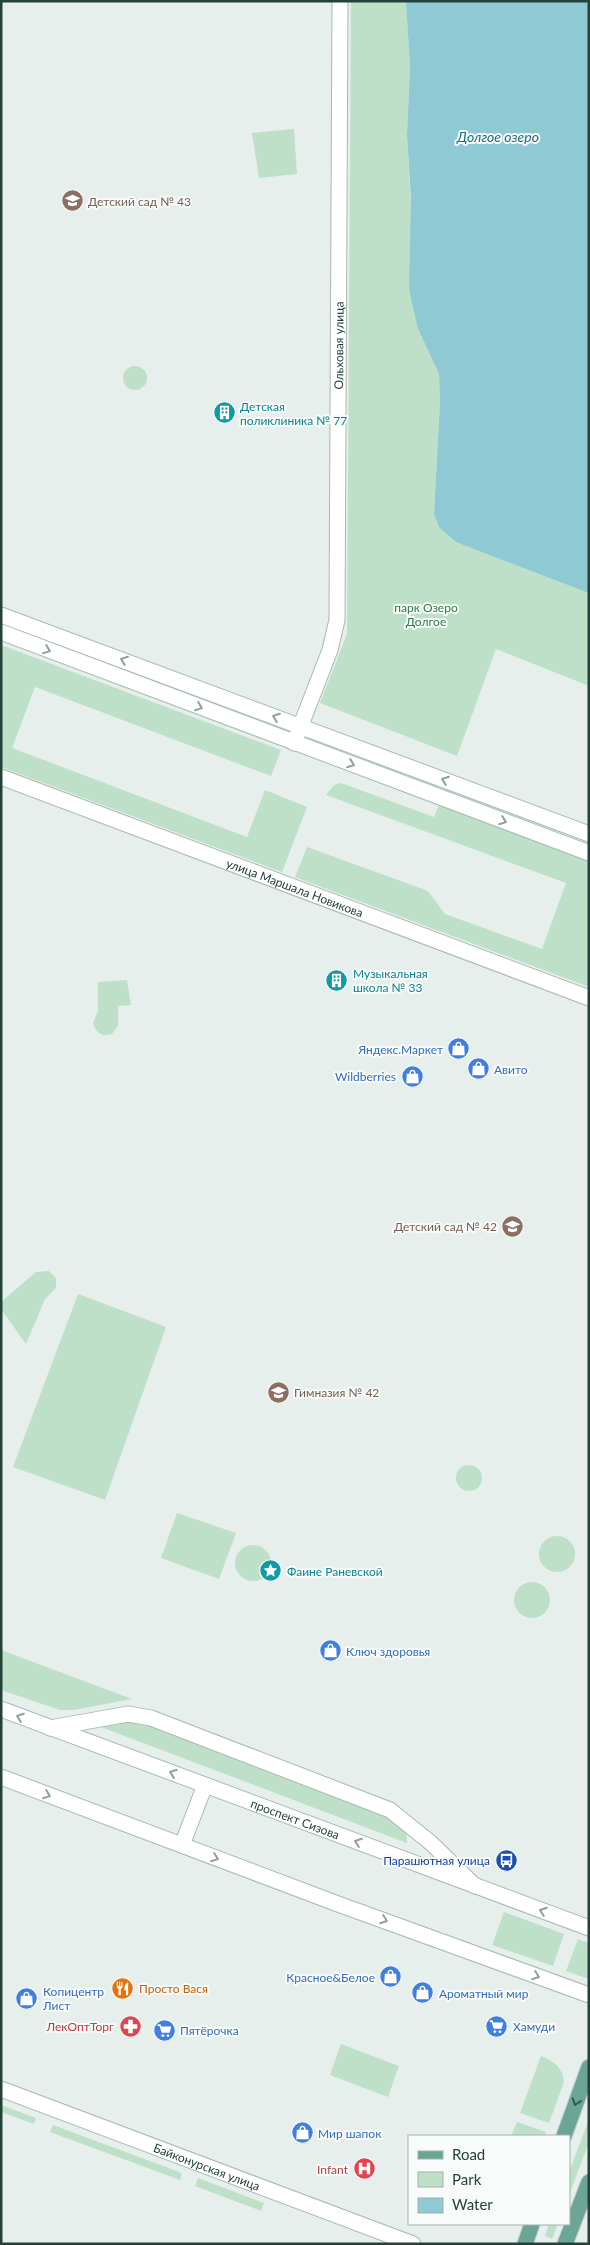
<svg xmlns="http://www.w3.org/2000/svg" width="590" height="2245" font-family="Lato,sans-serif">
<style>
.green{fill:#bfe0c8}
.water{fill:#8ec9d4}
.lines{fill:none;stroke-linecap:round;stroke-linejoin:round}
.street-casing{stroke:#a8b8b2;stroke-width:17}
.secondary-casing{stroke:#a4bbb3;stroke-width:17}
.primary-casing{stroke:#c2cac8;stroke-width:17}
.street{stroke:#fff;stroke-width:15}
.secondary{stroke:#fff;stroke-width:15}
.primary{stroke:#6aa596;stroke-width:15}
.oneway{stroke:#92a09c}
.oneway2{stroke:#365b51}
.labels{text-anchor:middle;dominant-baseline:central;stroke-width:4;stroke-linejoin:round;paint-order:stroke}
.education-label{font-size:12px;fill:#785e54;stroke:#f7fbf9;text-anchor:start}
.street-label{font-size:12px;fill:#24423a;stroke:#f7fbf9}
.culture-label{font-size:12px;fill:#0d838f;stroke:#f7fbf9;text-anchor:start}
.park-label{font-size:12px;fill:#2d7a4b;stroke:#f7fbf9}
.shop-label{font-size:12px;fill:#366cbe;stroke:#f7fbf9;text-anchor:start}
.transit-label{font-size:12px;fill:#164399;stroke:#f7fbf9;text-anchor:end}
.food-label{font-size:12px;fill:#c56008;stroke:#f7fbf9;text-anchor:start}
.health-label{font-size:12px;fill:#be3a42;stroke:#f7fbf9;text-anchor:end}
.water-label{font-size:14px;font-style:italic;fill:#1c6f80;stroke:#f7fbf9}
</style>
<rect width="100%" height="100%" fill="#e6efeb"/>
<g class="green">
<path d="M351,1H406L410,68L407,135L418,329L439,374L440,402L434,514L589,593V686L496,649L457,756L320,703L347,634Z"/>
<path d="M294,129L297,174L259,178L252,133Z"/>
<circle cx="135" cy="378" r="12"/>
<path d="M1,645L281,750L271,776L35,687L12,748L247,837L265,790L307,807L282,872L1,767Z"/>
<path d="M341,783L434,817L439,805L589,861V987L295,877L307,847L428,891L445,914L542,949L566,883L326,795L334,785Z"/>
<path d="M127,980L131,1005L118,1006V1026L112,1034C102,1037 96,1033 93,1023L98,1011V982Z"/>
<path d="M49,1271L56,1278V1288L45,1299L26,1344L1,1309V1302L36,1272Z"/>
<path d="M78,1294L166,1327L105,1500L13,1467Z"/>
<circle cx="469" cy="1478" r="13"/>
<path d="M177,1513L236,1533L219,1579L161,1558Z"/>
<circle cx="557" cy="1554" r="18"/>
<circle cx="253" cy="1563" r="18"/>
<circle cx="532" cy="1600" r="18"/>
<path d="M1,1650L132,1699L74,1710H60L1,1690Z"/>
<path d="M131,1721L148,1723L387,1815L406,1831L407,1843L101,1727L115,1722Z"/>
<path d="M504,1912L564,1934L553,1966L492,1945Z"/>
<path d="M578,1939L589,1943V1979L566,1971Z"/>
<path d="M341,2044L399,2066L388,2097L330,2075Z"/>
<path d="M541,2056C554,2061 563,2068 564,2082L549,2123L520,2113Z"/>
<path d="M1,2105L36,2118L34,2124L1,2112Z"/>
<path d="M589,2119V2142L569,2195V2172Z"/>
<path d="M517,2122L546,2132L544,2136H511Z"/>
<path d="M53,2125L182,2173L180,2180L50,2132Z"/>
<path d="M198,2178L264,2203L261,2211L195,2186Z"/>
<path d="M549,2224H558L552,2239L545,2236Z"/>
</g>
<path class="water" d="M406,1H589V593L456,542L439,527L434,514L440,402L439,374L418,329L409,289L411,199L407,135L410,68Z"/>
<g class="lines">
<defs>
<g id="street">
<path id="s1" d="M294,743L330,650L337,620L340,1"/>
<path id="s2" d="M1,777L589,998"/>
<path d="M50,1728L128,1714L151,1718L390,1810L431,1843L475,1886"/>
<path id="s3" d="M1,2089L413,2244"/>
</g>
<g id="secondary">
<path d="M1,615L589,834"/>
<path d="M1,632L589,853"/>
<path id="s4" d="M1,1709L589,1928"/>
<path d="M1,1777L338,1904L589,1995"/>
<path d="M182,1845L205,1785"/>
</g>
<g id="primary">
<path d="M564,2136L589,2067"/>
<path d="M525,2244L532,2224"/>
<path d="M565,2244L589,2182"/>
</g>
</defs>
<use href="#street" class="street-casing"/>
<use href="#secondary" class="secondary-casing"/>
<use href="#primary" class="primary-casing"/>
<use href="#street" class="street"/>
<use href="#secondary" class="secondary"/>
<use href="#primary" class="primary"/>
</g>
<defs><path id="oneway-chevron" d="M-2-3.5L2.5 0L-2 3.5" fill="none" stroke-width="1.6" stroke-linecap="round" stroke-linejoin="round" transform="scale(1.25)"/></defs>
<g class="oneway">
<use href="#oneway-chevron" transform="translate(47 650) rotate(21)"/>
<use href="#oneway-chevron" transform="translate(124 660) rotate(-159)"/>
<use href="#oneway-chevron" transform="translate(199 707) rotate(21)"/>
<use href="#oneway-chevron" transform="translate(276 717) rotate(-159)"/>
<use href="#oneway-chevron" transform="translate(351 764) rotate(21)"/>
<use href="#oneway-chevron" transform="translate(445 780) rotate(-159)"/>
<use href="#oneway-chevron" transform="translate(503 821) rotate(21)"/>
<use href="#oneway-chevron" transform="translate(20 1717) rotate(-159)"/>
<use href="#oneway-chevron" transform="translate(173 1773) rotate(-160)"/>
<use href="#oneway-chevron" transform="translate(47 1795) rotate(21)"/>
<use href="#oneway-chevron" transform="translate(358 1842) rotate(-160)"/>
<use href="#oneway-chevron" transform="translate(215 1858) rotate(21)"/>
<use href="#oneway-chevron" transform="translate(543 1911) rotate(-160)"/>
<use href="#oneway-chevron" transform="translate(384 1920) rotate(20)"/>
<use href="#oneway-chevron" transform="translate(536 1976) rotate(20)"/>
</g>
<use class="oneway2" href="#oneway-chevron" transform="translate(576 2102) rotate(110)"/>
<defs>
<symbol id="school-disc" viewBox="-11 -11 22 22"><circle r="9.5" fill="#8d6e63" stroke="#f7fbf9"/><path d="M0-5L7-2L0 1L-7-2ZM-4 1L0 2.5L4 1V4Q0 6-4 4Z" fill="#fff"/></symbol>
<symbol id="building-disc" viewBox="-11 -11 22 22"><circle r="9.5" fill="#0f9aa8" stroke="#f7fbf9"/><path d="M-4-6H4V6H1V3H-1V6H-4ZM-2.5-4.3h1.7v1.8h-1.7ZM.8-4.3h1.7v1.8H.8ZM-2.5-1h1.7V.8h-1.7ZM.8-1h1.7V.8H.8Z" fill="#fff"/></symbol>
<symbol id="shop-disc" viewBox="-11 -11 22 22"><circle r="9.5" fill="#3f7fe0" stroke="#f7fbf9"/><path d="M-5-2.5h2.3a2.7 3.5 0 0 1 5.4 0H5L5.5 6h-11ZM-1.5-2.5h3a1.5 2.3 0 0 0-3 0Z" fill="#fff"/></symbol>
<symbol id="sight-disc" viewBox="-11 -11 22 22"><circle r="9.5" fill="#0f9aa8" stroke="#f7fbf9"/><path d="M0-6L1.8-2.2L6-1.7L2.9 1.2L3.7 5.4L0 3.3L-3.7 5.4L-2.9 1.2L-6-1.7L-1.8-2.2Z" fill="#fff"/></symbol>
<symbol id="bus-disc" viewBox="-11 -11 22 22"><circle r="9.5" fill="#1a4fb4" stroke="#f7fbf9"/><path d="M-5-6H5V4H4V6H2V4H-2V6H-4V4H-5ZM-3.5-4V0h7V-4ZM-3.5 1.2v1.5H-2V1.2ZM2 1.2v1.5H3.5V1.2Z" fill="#fff"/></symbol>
<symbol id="restaurant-disc" viewBox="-11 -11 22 22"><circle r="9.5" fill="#e8710a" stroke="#f7fbf9"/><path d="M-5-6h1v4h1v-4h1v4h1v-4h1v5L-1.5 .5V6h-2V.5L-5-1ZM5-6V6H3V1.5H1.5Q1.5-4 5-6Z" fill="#fff"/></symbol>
<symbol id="pharmacy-disc" viewBox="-11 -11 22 22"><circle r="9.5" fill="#e0444e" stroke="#f7fbf9"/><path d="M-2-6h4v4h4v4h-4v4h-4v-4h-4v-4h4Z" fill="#fff"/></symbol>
<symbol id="supermarket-disc" viewBox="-11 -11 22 22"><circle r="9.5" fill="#3f7fe0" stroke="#f7fbf9"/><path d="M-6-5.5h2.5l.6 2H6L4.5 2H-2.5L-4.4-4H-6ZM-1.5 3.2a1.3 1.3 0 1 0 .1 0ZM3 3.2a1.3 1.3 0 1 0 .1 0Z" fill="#fff"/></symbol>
<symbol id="hospital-disc" viewBox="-11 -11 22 22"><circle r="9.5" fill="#e0444e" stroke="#f7fbf9"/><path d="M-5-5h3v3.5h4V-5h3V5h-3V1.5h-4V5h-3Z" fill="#fff"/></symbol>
</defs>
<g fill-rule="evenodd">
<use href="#school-disc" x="60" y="188" width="25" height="25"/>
<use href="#building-disc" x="212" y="400" width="25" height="25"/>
<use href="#building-disc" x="324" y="968" width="25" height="25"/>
<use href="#shop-disc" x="446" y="1036" width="25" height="25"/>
<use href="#shop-disc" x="466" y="1056" width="25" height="25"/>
<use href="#shop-disc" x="400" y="1064" width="25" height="25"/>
<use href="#school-disc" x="500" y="1214" width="25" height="25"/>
<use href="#school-disc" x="266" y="1380" width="25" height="25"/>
<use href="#sight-disc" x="258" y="1558" width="25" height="25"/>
<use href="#shop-disc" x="318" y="1638" width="25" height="25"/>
<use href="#bus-disc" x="494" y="1848" width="25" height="25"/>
<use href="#shop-disc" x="378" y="1964" width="25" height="25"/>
<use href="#restaurant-disc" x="110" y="1976" width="25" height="25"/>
<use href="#shop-disc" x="410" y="1980" width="25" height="25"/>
<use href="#shop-disc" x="14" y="1986" width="25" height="25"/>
<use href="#pharmacy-disc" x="118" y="2014" width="25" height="25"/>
<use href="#supermarket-disc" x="484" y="2014" width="25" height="25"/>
<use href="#supermarket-disc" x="152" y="2018" width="25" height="25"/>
<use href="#shop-disc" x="290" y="2120" width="25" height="25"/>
<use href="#hospital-disc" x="352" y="2156" width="25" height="25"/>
</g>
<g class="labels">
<g class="education-label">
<text x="88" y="201">Детский сад № 43</text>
<text x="497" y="1226" text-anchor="end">Детский сад № 42</text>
<text x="294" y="1392">Гимназия № 42</text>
</g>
<g class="street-label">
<text stroke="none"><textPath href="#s1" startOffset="405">Ольховая улица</textPath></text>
<text stroke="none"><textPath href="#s2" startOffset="314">улица Маршала Новикова</textPath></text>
<text stroke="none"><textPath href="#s4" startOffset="314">проспект Сизова</textPath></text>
<text stroke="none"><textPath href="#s3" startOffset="220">Байконурская улица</textPath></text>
</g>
<g class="culture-label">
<text x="240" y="406">Детская<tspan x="240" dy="14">поликлиника № 77</tspan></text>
<text x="353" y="973">Музыкальная<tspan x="353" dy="14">школа № 33</tspan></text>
<text x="287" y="1571">Фаине Раневской</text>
</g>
<g class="park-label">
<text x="426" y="607">парк Озеро<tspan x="426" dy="14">Долгое</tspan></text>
</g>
<g class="shop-label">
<text x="443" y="1049" text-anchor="end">Яндекс.Маркет</text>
<text x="494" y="1069">Авито</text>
<text x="396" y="1076" text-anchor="end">Wildberries</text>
<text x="346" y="1651">Ключ здоровья</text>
<text x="375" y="1977" text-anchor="end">Красное&amp;Белое</text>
<text x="43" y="1991">Копицентр<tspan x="43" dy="14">Лист</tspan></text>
<text x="439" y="1993">Ароматный мир</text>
<text x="513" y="2026">Хамуди</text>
<text x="180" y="2030">Пятёрочка</text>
<text x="318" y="2133">Мир шапок</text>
</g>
<g class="transit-label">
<text x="490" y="1860">Парашютная улица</text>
</g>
<g class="food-label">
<text x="139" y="1988">Просто Вася</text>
</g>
<g class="health-label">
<text x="114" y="2026">ЛекОптТорг</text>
<text x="348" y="2169">Infant</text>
</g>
<g class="water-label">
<text x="498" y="136">Долгое озеро</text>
</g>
</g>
<rect width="590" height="2245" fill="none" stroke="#24423a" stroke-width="5"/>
<rect x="408" y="2135" width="162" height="90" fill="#f7fbf9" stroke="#a3b1ad"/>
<rect x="418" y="2151" width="25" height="8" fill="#6aa596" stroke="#a3b1ad"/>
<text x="452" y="2160" font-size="15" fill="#24423a">Road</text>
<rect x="418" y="2172" width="25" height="15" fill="#bfe0c8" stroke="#a3b1ad"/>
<text x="452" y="2185" font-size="15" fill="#24423a">Park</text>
<rect x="418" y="2198" width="25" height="15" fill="#8ec9d4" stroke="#a3b1ad"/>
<text x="452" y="2210" font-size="15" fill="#24423a">Water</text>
</svg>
